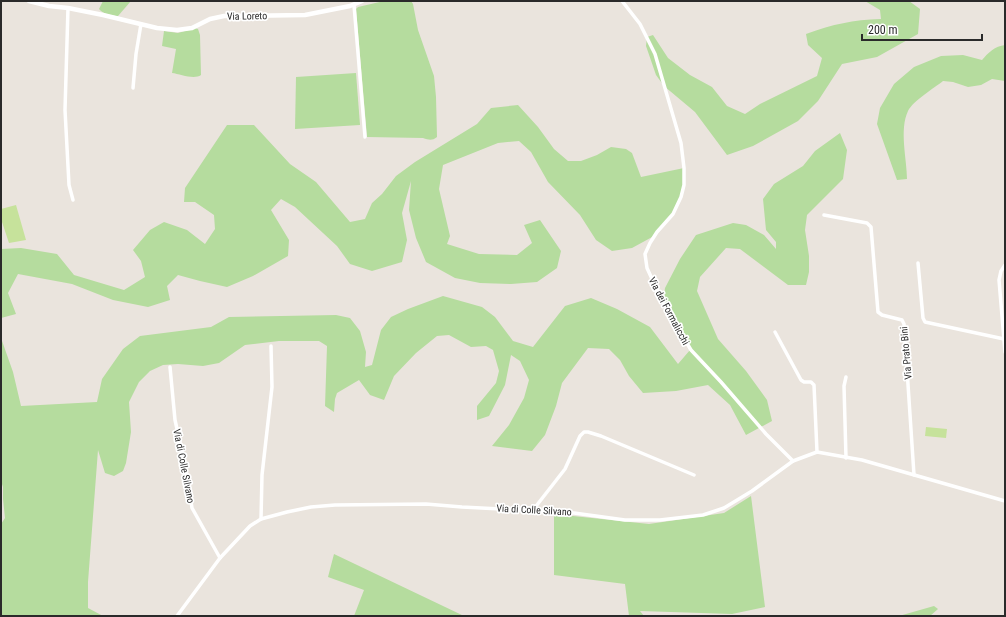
<svg xmlns="http://www.w3.org/2000/svg" width="1006" height="617" font-family="'Roboto Condensed',sans-serif">
<style>
.green{fill:#b5dc9e}
.pitch{fill:#c6e29b}
.lines{fill:none;stroke-linecap:round;stroke-linejoin:round}
.minor{stroke:#fff;stroke-width:3.5}
.tertiary{stroke:#fff;stroke-width:4.5}
.labels{text-anchor:middle;dominant-baseline:central;stroke-width:3.5;stroke-linejoin:round;paint-order:stroke}
.street-label{font-size:10px;fill:#2a2a2a;stroke:#fff}
</style>
<rect width="100%" height="100%" fill="#eae4dd"/>
<g class="green">
<path d="M103,1H131L118,16C112,16 103,14 99,9Z"/>
<path d="M384,1H411L413,4L418,30L434,76L436,97L437,137C432,141 429,140 423,138L367,137L356,9L358,7Z"/>
<path d="M865,1H909L920,9L918,34L877,57L842,64L818,101L798,121L753,146L727,155L695,112L664,86L656,75L646,46L647,37L653,35L668,58L690,75L712,87L727,106L745,114L760,104L817,76L822,58L808,45L806,34C834,24 852,20 881,19L880,10Z"/>
<path d="M195,28L198,29L200,35L201,75C194,80 180,74 172,73L176,49L162,46L164,31L178,33Z"/>
<path d="M1005,45V81L992,79L981,85L968,87L953,82L943,81C934,88 913,101 908,111C899,130 907,159 907,179L897,180L877,124L880,108L894,84L914,67L941,56L963,55L982,60C988,53 995,46 1005,45Z"/>
<path d="M356,73L360,125L295,129L296,77Z"/>
<path d="M518,105L538,127L554,149L568,161H581L597,155L611,147L626,149L632,153L641,177L684,168V185L676,210L654,236L632,248L612,251L596,240L580,215L548,182L531,152L519,141L498,143L443,165L439,189L450,236L447,244L479,254L517,255L532,243L524,225L540,220L561,251L557,268L537,282L511,284L480,283L455,278L426,262L416,238L409,210L411,181L402,213L407,240L402,262L372,271L350,264L337,246L295,207L281,199L271,210L289,240L288,256L253,276L227,287L200,281L178,275L167,286L170,300L148,307L113,300L72,284L18,274L8,293L16,314L1,318V249L21,248L57,254L74,275L124,290L145,277L141,261L133,250L150,230L164,222L187,230L205,244L215,229L214,215L195,202H184L185,188L227,125H254L290,164L316,182L350,222L365,219L372,203L382,194L396,176L415,162L477,124L491,108Z"/>
<path d="M840,133L847,150L843,179L807,215L805,230L809,256V272L806,285H788L740,249L726,248L700,277L697,291L718,339L746,371L767,400L772,421L746,435L730,405L708,385L676,391L643,393L629,376L620,360L609,349L588,348L562,383L556,406L545,435L532,451L492,446L509,425L524,398L529,380L520,361L511,355L505,385L489,416L477,420V406L496,383L499,371L493,350L486,346L471,347L449,335L437,336L416,353L394,376L384,400L370,395L359,380L337,393L335,399L334,412L325,406L327,346L319,341H279L245,345L219,363L203,366L178,364L163,365L150,371L139,382L129,402L131,432L126,463L123,471L114,476L105,473L98,450L88,582V608L103,616H1V524L5,518L3,499V487L1,481V338L13,372L21,406L97,402L102,379L123,349L140,336L211,327L229,317L336,315L350,318L360,331L366,352L365,367L372,365L381,330L391,317L408,309L443,296L482,307L495,317L513,341L533,347L565,306L591,298L617,309L650,327L678,364L690,350L663,303L665,288L680,259L696,235L733,223L746,225L764,235L776,249V242L766,230L763,199L774,184L803,166L815,151Z"/>
<path d="M751,496L765,607L732,614L640,611L644,616H629L625,584L554,575V514L649,524L724,513Z"/>
<path d="M334,554L464,616H354L364,590L328,577Z"/>
<path d="M934,606L938,609L930,616H899Z"/>
</g>
<g class="pitch">
<path d="M16,205L26,240L9,243L1,219V209Z"/>
<path d="M926,427L947,429L946,438L925,436Z"/>
</g>
<g class="lines">
<g class="minor">
<path d="M622,1L640,24L655,54L681,143L684,168V185L681,197L673,214L657,232L650,243L645,254L647,268L663,303L691,350L721,382L766,434L793,461"/>
<path d="M354,5L365,137"/>
<path d="M68,8L65,110L69,185L73,200"/>
<path d="M133,88L136,54L141,24"/>
<path d="M824,215L867,223L871,227L878,312L882,315L902,320L904,324L914,475"/>
<path d="M918,263L923,318L925,322L1004,339"/>
<path d="M1005,265L1001,271L999,280L1005,352"/>
<path d="M775,332L801,380L804,382H811L814,385L817,452"/>
<path d="M170,367L175,420L186,469L192,508L220,558"/>
<path d="M846,377L844,386L846,458"/>
<path d="M533,510L565,469L580,436L584,432H588L601,436L694,475"/>
<path d="M261,519L262,475L272,387L271,346"/>
<path d="M177,616L220,558L250,526L261,519L287,512L311,507L335,505L426,504L462,507L574,513L625,520H660L703,515L724,508L752,491L793,461L817,452L862,460L1005,501"/>
</g>
<path class="tertiary" d="M29,1L49,6L68,8L103,15L157,28L177,30L192,28L210,19L224,16L305,15L350,6L362,1"/>
</g>
<g class="labels">
<g class="street-label">
<text transform="translate(247 16) rotate(-1)">Via Loreto</text>
<text transform="translate(669 311) rotate(62)">Via dei Formalicchi</text>
<text transform="translate(906 353) rotate(-95)">Via Prato Bini</text>
<text transform="translate(184 466) rotate(79)">Via di Colle Silvano</text>
<text transform="translate(534 510) rotate(3)">Via di Colle Silvano</text>
</g>
</g>
<rect width="1006" height="617" fill="none" stroke="#2a2a2a" stroke-width="4"/>
<path d="M862 34v6h120v-6" fill="none" stroke="#2a2a2a" stroke-width="2"/>
<text x="868" y="34" font-size="12" fill="#2a2a2a" stroke="#ffffff" stroke-width="3" paint-order="stroke">200 m</text>
</svg>
